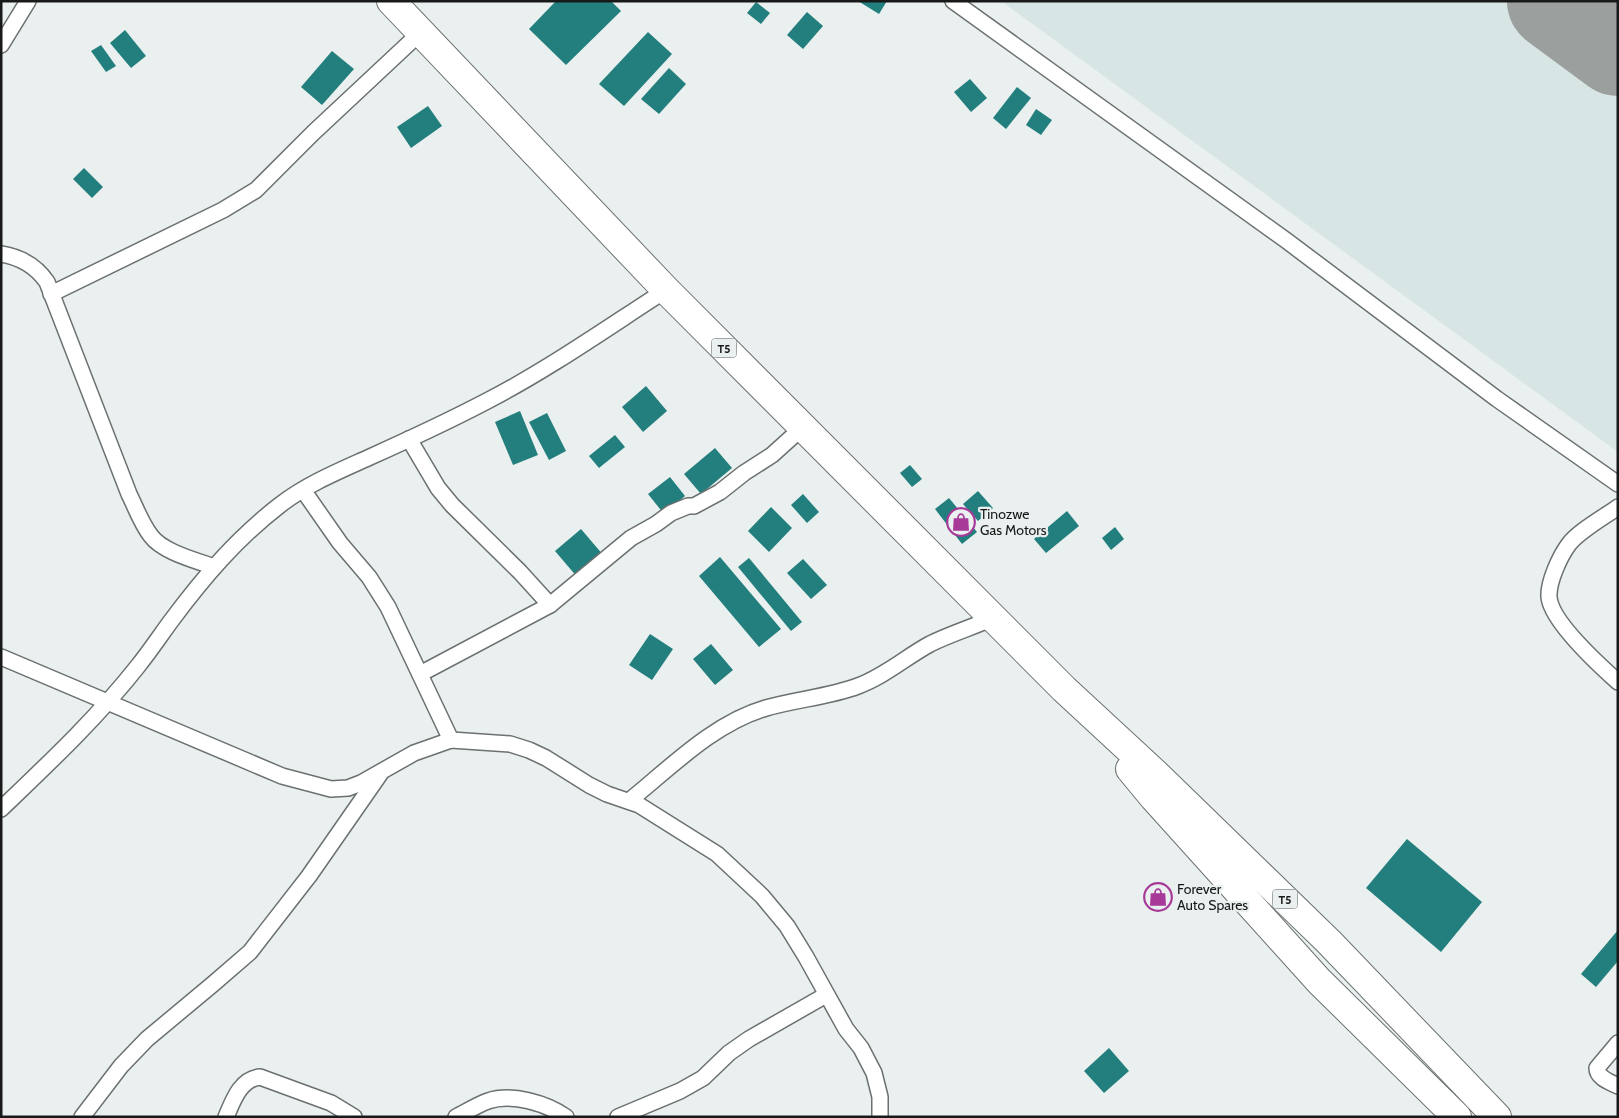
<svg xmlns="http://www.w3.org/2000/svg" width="1619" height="1118" font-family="Cabin,sans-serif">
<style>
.built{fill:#d7e6e5}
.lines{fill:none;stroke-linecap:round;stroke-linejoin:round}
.runway{stroke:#9ba09f;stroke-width:100}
.building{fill:#227f7d}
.street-casing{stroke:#6b7070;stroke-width:18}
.highway-casing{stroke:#6b7070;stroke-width:30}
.street{stroke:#fff;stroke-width:15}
.highway{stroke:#fff;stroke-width:28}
.labels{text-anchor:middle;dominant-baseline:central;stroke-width:4.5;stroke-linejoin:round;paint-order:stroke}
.shield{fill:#eaf0ef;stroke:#575a5a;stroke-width:1}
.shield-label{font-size:12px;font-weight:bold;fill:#181a1a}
.poi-label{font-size:14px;fill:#181a1a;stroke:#eaf0ef;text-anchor:start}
</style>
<rect width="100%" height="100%" fill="#eaf0ef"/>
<path class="built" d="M1001,1H1618V452Z"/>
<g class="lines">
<path class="runway" d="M1557,1L1618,46"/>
</g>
<g class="building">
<path d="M556,1H611L621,11L566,65L529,29Z"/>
<path d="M858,1H887L879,14Z"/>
<path d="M756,2L770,13L761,24L747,13Z"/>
<path d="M807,12L823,26L803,49L787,35Z"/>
<path d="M125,30L146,56L131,68L110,43Z"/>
<path d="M648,32L672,54L624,106L599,84Z"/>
<path d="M101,45L116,66L106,72L91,51Z"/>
<path d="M332,51L354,69L322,105L301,87Z"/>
<path d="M669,68L686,84L659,114L641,99Z"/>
<path d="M970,79L987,98L971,112L954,92Z"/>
<path d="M1017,87L1031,98L1006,129L993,118Z"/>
<path d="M428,106L442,126L411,148L397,127Z"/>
<path d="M1036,109L1052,120L1041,135L1026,125Z"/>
<path d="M84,168L103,187L92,198L73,179Z"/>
<path d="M646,386L667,411L643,432L622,407Z"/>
<path d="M520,411L538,455L513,465L495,422Z"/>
<path d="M547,413L566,451L549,460L529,422Z"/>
<path d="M615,435L625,447L599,468L589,456Z"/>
<path d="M715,448L732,468L701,494L684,474Z"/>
<path d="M910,465L922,479L912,487L900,473Z"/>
<path d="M670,477L685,496L664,514L648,494Z"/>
<path d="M978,491L993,508L978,521L963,504Z"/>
<path d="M803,494L819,512L807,523L791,505Z"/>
<path d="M949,498L977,532L962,544L935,509Z"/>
<path d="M771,507L792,528L769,552L748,531Z"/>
<path d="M1067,511L1079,526L1046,553L1034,539Z"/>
<path d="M1115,527L1124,539L1111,550L1102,538Z"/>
<path d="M581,529L604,556L578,578L555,551Z"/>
<path d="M720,557L781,629L759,647L699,576Z"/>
<path d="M749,558L802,622L791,631L738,567Z"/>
<path d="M803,559L827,585L811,599L787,573Z"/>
<path d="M650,634L673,649L652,680L629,665Z"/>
<path d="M711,644L733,670L715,685L693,659Z"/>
<path d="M1407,839L1482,902L1441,952L1366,888Z"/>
<path d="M1618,930V961L1596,987L1581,974Z"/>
<path d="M1109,1048L1129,1071L1104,1093L1084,1071Z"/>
</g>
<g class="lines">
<defs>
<g id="street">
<path d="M953,1L1287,241L1497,399L1618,484"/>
<path d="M1,45L28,1"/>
<path d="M1,254C20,257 36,266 47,282L129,494C136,508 141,523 151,536C163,552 195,560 214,567"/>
<path d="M51,294L223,210L256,190L313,133L421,32"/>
<path d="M409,439L438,488L452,505L520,572L550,605"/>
<path d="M303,490L340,543L369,577L388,607L451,740"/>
<path d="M1618,507C1604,517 1579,531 1569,544C1560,556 1548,582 1549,597C1551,621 1599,665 1618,682"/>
<path d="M1,657L282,776L331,789L348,788L361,783L414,753L451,740L510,744L529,750L546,758L589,785L607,794L639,805L717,854L762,896L787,926L806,957L846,1029L861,1048L874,1073L880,1097V1117"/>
<path d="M420,674L550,605L631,538L656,524L671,513L688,506H694L720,492L744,473L772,455L803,427"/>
<path d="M629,801C671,767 714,723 766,708C797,699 829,697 858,686C885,676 906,657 930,644C950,634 973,627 993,618"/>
<path d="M1,809C49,763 97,718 138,666C150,651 160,636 171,621C203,578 237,538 280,505C307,484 339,471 370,457C410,439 449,421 487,401C549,369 607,328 666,290"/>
<path d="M1618,1043L1597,1068C1597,1078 1610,1082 1618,1086"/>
<path d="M82,1117L121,1066L147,1039L213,984L250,952L309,876L380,774"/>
<path d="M226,1117C233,1101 240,1079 260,1077L331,1103L354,1117"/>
<path d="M456,1117C466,1112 477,1105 488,1101C512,1093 546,1103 566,1117"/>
<path d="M618,1117L680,1091L703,1078L729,1053L749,1039L826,995"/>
</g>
<g id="highway">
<path d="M391,1L666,290L1064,689L1157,775L1329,942L1497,1117"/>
<path d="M1130,769L1154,798L1319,981L1457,1117"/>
</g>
</defs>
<use href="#street" class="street-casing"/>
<use href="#highway" class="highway-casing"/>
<use href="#street" class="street"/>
<use href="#highway" class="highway"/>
</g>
<defs>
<symbol id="shop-ring" viewBox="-11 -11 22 22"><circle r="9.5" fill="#eaf0ef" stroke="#a73999" stroke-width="1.5"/><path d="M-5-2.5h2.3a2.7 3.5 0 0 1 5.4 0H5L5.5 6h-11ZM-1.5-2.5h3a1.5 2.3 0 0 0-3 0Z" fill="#a73999"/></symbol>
</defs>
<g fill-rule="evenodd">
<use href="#shop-ring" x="945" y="506" width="32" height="32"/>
<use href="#shop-ring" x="1142" y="881" width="32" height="32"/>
</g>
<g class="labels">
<g class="shield">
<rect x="711.5" y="338.5" width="25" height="19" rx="4"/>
<rect x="1272.5" y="889.5" width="25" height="19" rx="4"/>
</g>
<g class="shield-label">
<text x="724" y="348">T5</text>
<text x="1285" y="899">T5</text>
</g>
<g class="poi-label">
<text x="980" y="514">Tinozwe<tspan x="980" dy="16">Gas Motors</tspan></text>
<text x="1177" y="889">Forever<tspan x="1177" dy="16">Auto Spares</tspan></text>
</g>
</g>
<rect width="1619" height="1118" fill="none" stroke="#181a1a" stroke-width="5"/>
</svg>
